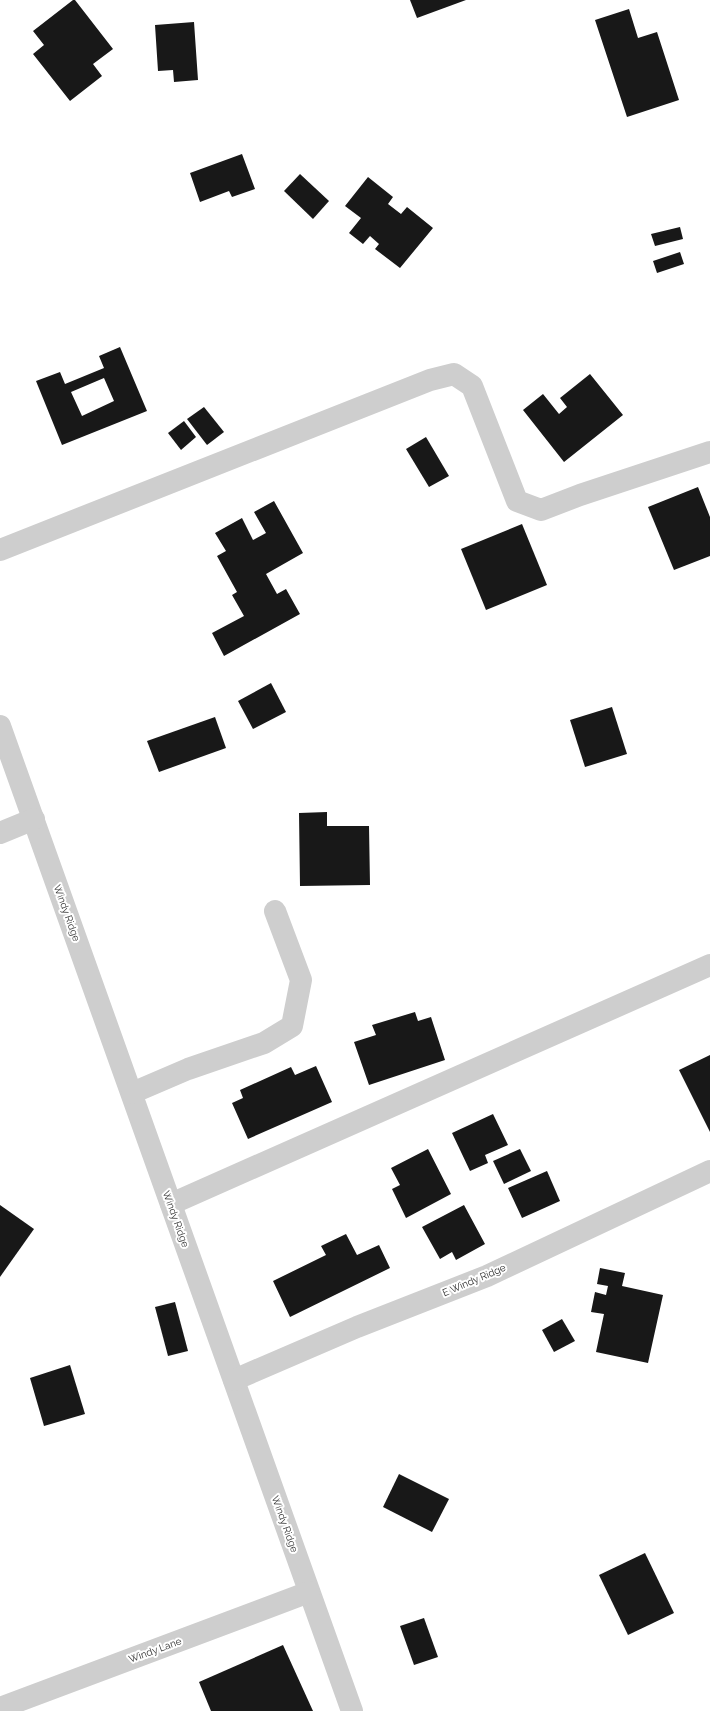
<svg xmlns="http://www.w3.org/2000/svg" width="710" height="1711" font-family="Raleway,sans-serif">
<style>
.building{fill:#181818;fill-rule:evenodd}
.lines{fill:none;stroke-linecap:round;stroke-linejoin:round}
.minor{stroke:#cecece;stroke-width:22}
.labels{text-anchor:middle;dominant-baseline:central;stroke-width:4;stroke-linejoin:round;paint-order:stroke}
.street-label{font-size:10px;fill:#313131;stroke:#fff}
</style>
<rect width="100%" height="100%" fill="#fff"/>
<g class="building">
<path d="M73,0H75L113,49L93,64L102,76L70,101L33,54L44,45L33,31Z"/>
<path d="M410,0H466L417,18Z"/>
<path d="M629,9L638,38L657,32L679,100L627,117L595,20Z"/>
<path d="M194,22L198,80L174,82L173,70L158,71L155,25Z"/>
<path d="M242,154L255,189L232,197L229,191L200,202L190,173Z"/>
<path d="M300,174L329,201L313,219L284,191Z"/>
<path d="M368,177L393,197L388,204L401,214L407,207L433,228L400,268L375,249L379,244L370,236L363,244L349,233L361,218L345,206Z"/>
<path d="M680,227L683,239L655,246L651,234Z"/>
<path d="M680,252L684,264L657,273L653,261Z"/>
<path d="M120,347L147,411L62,445L36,381L60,372L65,384L104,368L99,356ZM104,378L114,401L82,416L71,392Z"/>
<path d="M590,374L623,415L564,462L523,410L543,394L559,414L567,407L560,398Z"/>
<path d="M204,407L224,432L207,445L187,419Z"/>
<path d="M184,421L196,437L181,450L168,433Z"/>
<path d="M426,437L449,476L429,487L406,449Z"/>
<path d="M698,487L710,517V556L674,570L648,507Z"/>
<path d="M274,501L303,553L266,574L277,594L286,589L300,614L224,656L212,633L244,616L232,595L237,592L217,556L226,551L215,533L242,518L253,540L266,533L254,512Z"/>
<path d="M522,524L547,585L486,610L461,549Z"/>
<path d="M271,683L286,712L253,729L238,701Z"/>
<path d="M612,707L627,754L585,767L570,720Z"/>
<path d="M215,717L226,748L159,772L147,741Z"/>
<path d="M327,812V826H369L370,885L300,886L299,813Z"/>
<path d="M415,1012L418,1021L431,1017L445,1060L369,1085L354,1042L376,1035L372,1025Z"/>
<path d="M710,1055V1132L679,1070Z"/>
<path d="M316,1066L332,1102L248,1139L232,1103L243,1098L240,1090L291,1067L295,1075Z"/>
<path d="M493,1114L508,1145L485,1155L488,1163L470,1171L452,1133Z"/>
<path d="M428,1149L451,1194L406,1218L392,1189L400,1185L391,1168Z"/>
<path d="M520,1149L531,1171L504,1184L493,1161Z"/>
<path d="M547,1171L560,1201L522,1218L508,1188Z"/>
<path d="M0,1205L34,1229L0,1277Z"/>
<path d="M464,1205L485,1244L456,1260L452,1252L440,1259L422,1227Z"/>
<path d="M346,1234L357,1255L379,1245L390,1268L290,1317L273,1281L326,1255L321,1246Z"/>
<path d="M600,1268L625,1273L622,1286L663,1295L648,1363L596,1352L604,1314L591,1312L595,1292L606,1295L608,1286L597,1284Z"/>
<path d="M175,1302L188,1351L168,1356L155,1307Z"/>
<path d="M562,1319L575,1341L554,1352L542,1330Z"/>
<path d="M70,1365L85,1414L44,1426L30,1378Z"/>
<path d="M399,1474L449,1499L432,1532L383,1507Z"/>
<path d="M645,1553L674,1613L628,1635L599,1575Z"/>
<path d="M424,1618L438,1657L414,1665L400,1626Z"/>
<path d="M283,1645L313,1711H211L199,1682Z"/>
</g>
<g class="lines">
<g class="minor">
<path d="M0,550L430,380L454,374L472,386L517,501L541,510L580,495L710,452"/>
<path d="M0,726L352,1711"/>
<path d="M0,833L34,819"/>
<path d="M132,1093L188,1069L264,1043L292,1026L301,980L275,911"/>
<path d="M171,1204L710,965"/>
<path d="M234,1380L357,1327L487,1276L710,1171"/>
<path d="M0,1708L309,1592"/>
</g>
</g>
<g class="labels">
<g class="street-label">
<text transform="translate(67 913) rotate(70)">Windy Ridge</text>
<text transform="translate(176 1219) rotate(70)">Windy Ridge</text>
<text transform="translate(474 1280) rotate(-23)">E Windy Ridge</text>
<text transform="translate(285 1524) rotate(70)">Windy Ridge</text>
<text transform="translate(155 1650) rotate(-20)">Windy Lane</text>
</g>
</g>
</svg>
